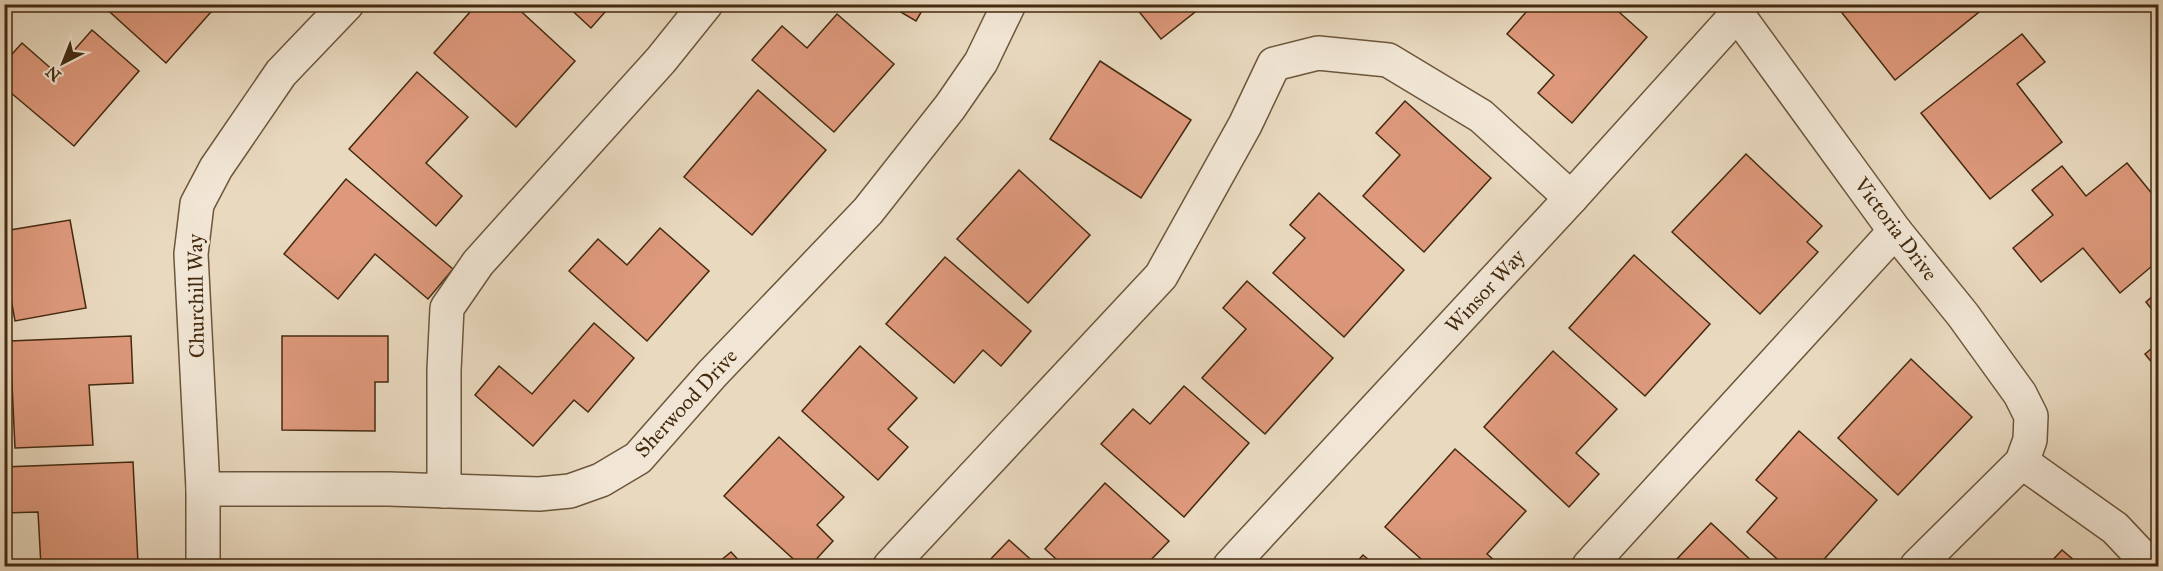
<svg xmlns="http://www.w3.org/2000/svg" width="2163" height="571" font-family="'IM FELL Great Primer',serif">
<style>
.building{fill:#de997c;stroke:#442a0f;stroke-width:1.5}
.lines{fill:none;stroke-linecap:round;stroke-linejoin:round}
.minor-casing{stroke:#6d563b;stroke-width:36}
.minor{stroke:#f1e6d5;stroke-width:33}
.labels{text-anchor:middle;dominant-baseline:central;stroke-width:6;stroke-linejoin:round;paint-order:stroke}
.street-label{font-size:21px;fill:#442a0f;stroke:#f1e6d5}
</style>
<rect width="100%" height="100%" fill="#e9d9bf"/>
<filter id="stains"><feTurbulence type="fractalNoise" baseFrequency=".00333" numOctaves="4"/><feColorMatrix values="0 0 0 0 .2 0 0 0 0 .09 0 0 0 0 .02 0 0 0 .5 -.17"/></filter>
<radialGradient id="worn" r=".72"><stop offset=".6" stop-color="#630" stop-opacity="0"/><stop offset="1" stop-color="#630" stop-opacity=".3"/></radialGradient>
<g class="building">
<path d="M101,4H218L166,63Z"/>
<path d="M477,4H513L575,61L516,127L434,53Z"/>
<path d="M565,4H612L591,28Z"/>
<path d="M887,4H926L916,21Z"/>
<path d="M1133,4H1189L1195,12L1161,39Z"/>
<path d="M1533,4H1610L1647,37L1572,123L1538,93L1554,75L1507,34Z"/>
<path d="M1835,4H1973L1979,12L1895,80Z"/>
<path d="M837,14L894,64L834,132L752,60L782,26L807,48Z"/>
<path d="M92,30L139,71L74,146L4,87V63L22,43L55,72Z"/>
<path d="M2022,34L2045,62L2017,84L2062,142L1990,199L1921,113Z"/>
<path d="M1100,61L1191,120L1141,198L1050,139Z"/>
<path d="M417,72L468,117L426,163L462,196L436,226L349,149Z"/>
<path d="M758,90L826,150L752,235L684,177Z"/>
<path d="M1405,101L1491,178L1424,252L1363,196L1400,155L1376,133Z"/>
<path d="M1746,154L1822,226L1807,242L1818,252L1760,314L1672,232Z"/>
<path d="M2127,163L2158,201V261L2120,293L2083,248L2041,282L2013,248L2053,215L2032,190L2062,166L2086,196Z"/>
<path d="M1019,170L1090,235L1028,303L957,239Z"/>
<path d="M346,179L453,269L428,299L375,254L338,299L284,254Z"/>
<path d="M1319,193L1404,270L1344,337L1273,273L1305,238L1290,225Z"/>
<path d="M70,220L86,308L15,321L4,260V231Z"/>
<path d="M660,228L709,271L647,341L569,271L598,239L627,265Z"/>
<path d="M1634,255L1710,324L1645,396L1569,328Z"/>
<path d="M945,257L1031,331L1001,366L983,350L954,383L886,324Z"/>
<path d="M1247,281L1333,358L1265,434L1202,378L1246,329L1223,308Z"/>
<path d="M2158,291V317L2146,302Z"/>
<path d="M594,323L634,358L588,412L574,400L533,446L475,395L499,366L532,394Z"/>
<path d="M131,336L133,383L89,385L93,445L15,448L10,341Z"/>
<path d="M282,336H388V382H375V431L282,430Z"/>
<path d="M2158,343V370L2145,354Z"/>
<path d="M860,346L917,398L888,429L908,447L878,480L802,411Z"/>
<path d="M1553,351L1617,409L1576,453L1599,474L1569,507L1484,427Z"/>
<path d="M1911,359L1972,417L1898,495L1838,438Z"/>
<path d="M1184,386L1249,443L1184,517L1101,444L1133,409L1150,424Z"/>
<path d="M1799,431L1877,500L1818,566H1785L1747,532L1777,498L1756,480Z"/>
<path d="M779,437L844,497L817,525L833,541L810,566H801L724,496Z"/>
<path d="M1455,449L1526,511L1487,554L1501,566H1429L1385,527Z"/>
<path d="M133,462L138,563L41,566L38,512L4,513V467Z"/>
<path d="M1105,483L1169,541L1145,566H1064L1045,549Z"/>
<path d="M1711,523L1757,566H1683L1676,560Z"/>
<path d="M1009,540L1038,566H984Z"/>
<path d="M2062,550L2081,566H2047Z"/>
<path d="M731,552L744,566H714Z"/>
<path d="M1363,555L1376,566H1353Z"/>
</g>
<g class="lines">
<defs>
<g id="minor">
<path d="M1730,4L1895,231L1963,315L2020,394L2031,416L2030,440L2022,462L1917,566"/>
<path d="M2022,462L2115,528L2151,566"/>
<path d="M203,489H389L539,494L570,491L601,480L638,458L712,374L868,211L950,107L981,62L1009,4"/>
<path d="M444,491V370L447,308L478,263L661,60L706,4"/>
<path d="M203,566V489L191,254L197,204L216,168L281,73L347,4"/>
<path d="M890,566L1161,276L1245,125L1274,64L1318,53L1388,60L1481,116L1571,198"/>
<path d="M1230,566L1571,198L1738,13"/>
<path d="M1589,566L1895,231"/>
</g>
</defs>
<use href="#minor" class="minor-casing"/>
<use href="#minor" class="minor"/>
</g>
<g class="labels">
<g class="street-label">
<text transform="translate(1896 229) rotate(53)">Victoria Drive</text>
<text transform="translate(1485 291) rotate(-47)">Winsor Way</text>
<text transform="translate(196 296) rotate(-91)">Churchill Way</text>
<text transform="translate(686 403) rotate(-47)">Sherwood Drive</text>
</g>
</g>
<rect width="2163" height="571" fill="none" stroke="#e9d9bf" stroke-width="24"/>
<rect x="6" y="6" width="2151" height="559" fill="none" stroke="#442a0f" stroke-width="3"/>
<rect x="12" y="12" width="2139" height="547" fill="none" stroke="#442a0f" stroke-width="1.5"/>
<g transform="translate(63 63) rotate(222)" stroke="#f1e6d5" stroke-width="4.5" paint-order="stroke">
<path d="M0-4.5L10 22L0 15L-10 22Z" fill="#442a0f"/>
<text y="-9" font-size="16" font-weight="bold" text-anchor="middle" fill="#442a0f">N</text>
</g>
<rect width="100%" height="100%" filter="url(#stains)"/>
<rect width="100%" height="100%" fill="url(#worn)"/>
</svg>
